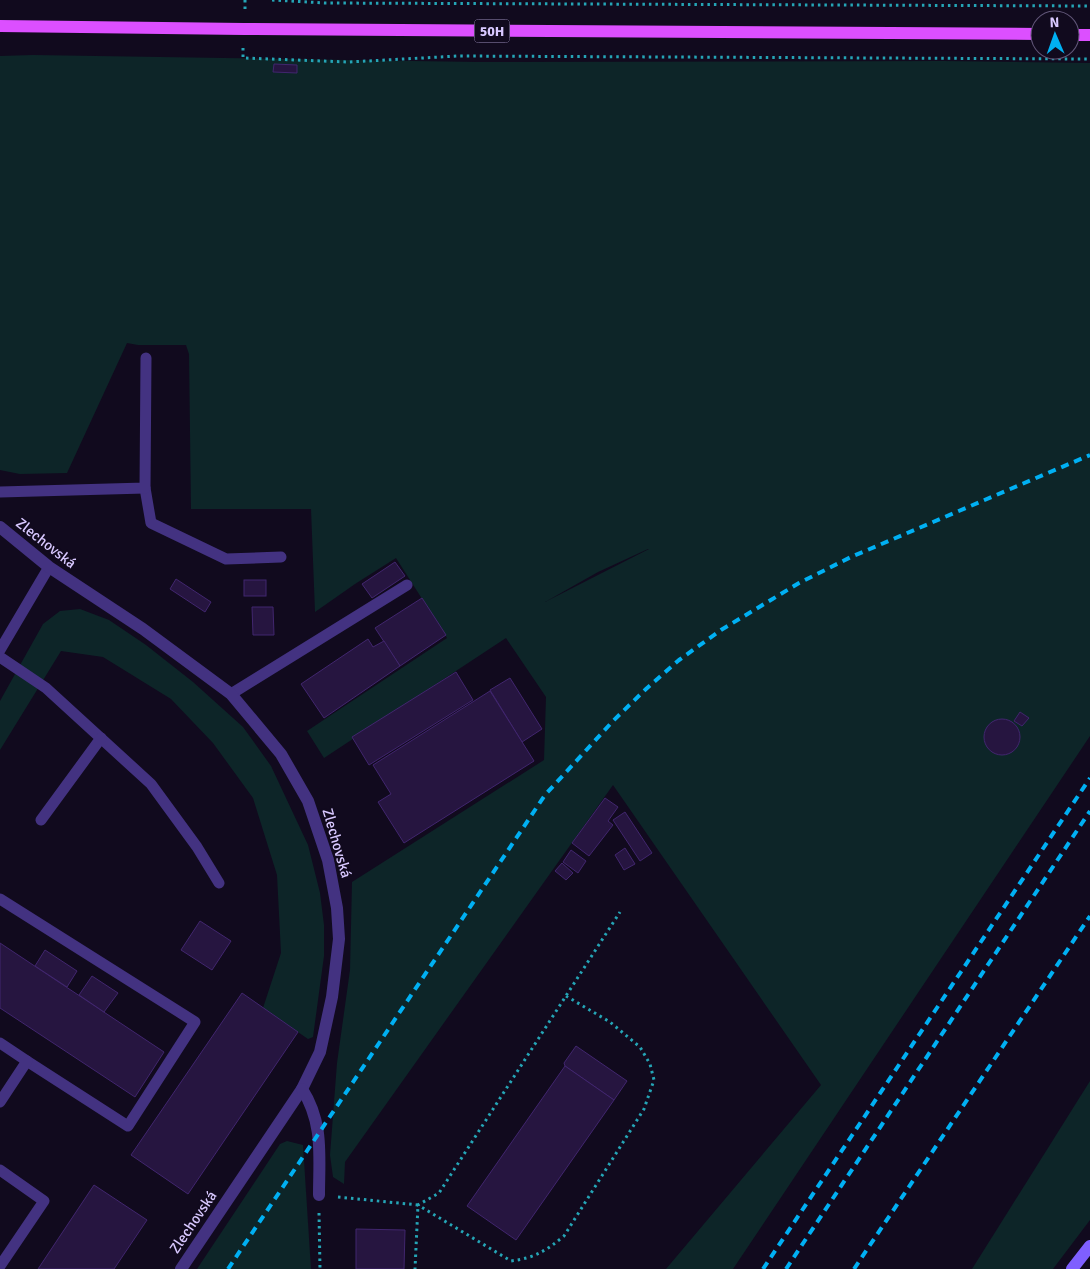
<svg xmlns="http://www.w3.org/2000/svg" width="1090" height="1269" font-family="Signika,sans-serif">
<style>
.green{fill:#0d2528;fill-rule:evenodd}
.building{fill:#261540;stroke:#41266e}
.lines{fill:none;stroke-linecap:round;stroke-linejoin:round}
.path{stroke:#25a5b6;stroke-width:3;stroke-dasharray:2.5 4;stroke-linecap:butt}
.lane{stroke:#433281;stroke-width:11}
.street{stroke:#433281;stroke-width:12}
.secondary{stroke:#7f5fff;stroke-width:12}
.primary{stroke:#dc4fff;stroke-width:12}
.rail{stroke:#00b0f3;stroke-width:4;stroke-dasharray:8 6;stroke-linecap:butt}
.labels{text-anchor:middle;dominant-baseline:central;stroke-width:4;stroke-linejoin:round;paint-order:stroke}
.shield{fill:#110a1e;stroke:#9c8fbc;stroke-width:1}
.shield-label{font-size:14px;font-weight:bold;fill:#d8c8ff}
.street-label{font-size:15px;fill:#d8c8ff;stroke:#110a1e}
</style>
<rect width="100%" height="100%" fill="#110a1e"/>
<g class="green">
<path d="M33,55L477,62L943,61L1090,63V736L733,1269H666L821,1085L613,785L345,1162L344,1184L333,1177L330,1155L337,1063L350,970L352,882L544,760L546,697L506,638L324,758L307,731L447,638L396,558L355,584L315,612L311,509H191L189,354L186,345H138L127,343L67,473L20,474L0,470V56ZM648,549H649L545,602L598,572Z"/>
<path d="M80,609L109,620L146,645L193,682L243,727L271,766L308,845L320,893L324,925V956L313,1037L308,1039L263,1008L281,953L277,875L253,798L213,743L171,699L103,657L61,651L0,750V701L43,624L60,611Z"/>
<path d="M1090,1081V1220L1053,1269H972Z"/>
<path d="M287,1141L303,1145L311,1269H197L280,1144Z"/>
</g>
<g class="building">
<path d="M274,64L297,65V73L273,72Z"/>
<path d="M395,562L405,576L372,598L362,584Z"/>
<path d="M176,579L211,602L205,612L170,589Z"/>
<rect x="244" y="580" width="22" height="16"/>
<path d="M422,598L446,635L400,666L375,628Z"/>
<path d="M252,607H273L274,635H253Z"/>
<path d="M368,639L373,647L384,641L400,666L324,718L301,684Z"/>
<path d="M456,672L473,700L369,765L352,737Z"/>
<path d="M510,678L542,729L522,742L490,690Z"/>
<path d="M490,691L534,761L404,843L378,802L391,794L373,765Z"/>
<path d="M1020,712L1029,718L1022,726L1014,721Z"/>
<circle cx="1002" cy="737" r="18"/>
<path d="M605,798L618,807L608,821L613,825L589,856L572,843Z"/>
<path d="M625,812L652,853L640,861L613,820Z"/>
<path d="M625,848L635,864L624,870L615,855Z"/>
<path d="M571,850L586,861L578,873L563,862Z"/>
<path d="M562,863L573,873L566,880L555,871Z"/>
<path d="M200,921L231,941L212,970L181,950Z"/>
<path d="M0,943L164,1052L135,1097L0,1008Z"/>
<path d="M45,950L77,971L67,987L35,966Z"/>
<path d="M92,976L118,993L104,1012L79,995Z"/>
<path d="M242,993L298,1032L188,1194L131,1155Z"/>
<path d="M576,1046L627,1081L614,1100L565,1066L564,1063Z"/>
<path d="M565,1066L614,1100L516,1240L467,1206Z"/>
<path d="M94,1185L147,1220L114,1269H38Z"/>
<path d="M356,1229L405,1230L404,1269H356Z"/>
</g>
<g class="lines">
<g class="path">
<path d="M272,0L326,3L1090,6"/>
<path d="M245,9V0"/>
<path d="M243,48V58L349,62L458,56L1090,59"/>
<path d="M566,996L610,1022L640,1047L650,1064L654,1080L644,1109L564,1236C546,1251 534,1258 511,1261L418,1205L439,1193L620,912"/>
<path d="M338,1197L418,1205L415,1269"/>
<path d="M319,1213L320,1269"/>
</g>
<g class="lane">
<path d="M145,488L151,523L226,559L281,557"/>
<path d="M0,492L145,488L146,358"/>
<path d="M0,650L49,567"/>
<path d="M0,657L46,688L151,784L197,847L219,883"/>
<path d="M231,694L407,585"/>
<path d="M41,820L101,738"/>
<path d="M0,899L195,1022L128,1126L27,1061"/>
<path d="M0,1043L27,1061L0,1102"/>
<path d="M0,1170L44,1201L0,1266"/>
</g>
<g class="street">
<path d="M0,527L49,567L143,629L231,694L281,754L308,801L328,860L337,908L339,939L332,997L320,1052L302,1089L181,1269"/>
<path d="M302,1089C324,1123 319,1157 319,1195"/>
</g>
<path class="secondary" d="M1072,1269L1090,1246"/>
<g class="primary">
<path d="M0,26L244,29L1040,34"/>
<path d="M1070,35H1090"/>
</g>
<g class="rail">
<path d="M228,1269L545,795L613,721L646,689L679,660L721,630L799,583L851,557L1090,455"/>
<path d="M763,1269L1090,778"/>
<path d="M786,1269L1090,811"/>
<path d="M854,1269L1090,916"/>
</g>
</g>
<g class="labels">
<rect class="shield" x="474.5" y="19.5" width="35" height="23" rx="4"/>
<g class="shield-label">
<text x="492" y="31">50H</text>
</g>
<g class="street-label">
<text transform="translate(46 543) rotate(38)">Zlechovská</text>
<text transform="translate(337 843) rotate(74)">Zlechovská</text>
<text transform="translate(193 1222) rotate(-56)">Zlechovská</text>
</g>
</g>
<g transform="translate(1055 35) rotate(358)"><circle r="24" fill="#110a1e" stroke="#615678"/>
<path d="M0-4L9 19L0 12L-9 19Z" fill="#00b0f3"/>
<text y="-8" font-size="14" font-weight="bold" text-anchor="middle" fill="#d8c8ff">N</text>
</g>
</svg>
